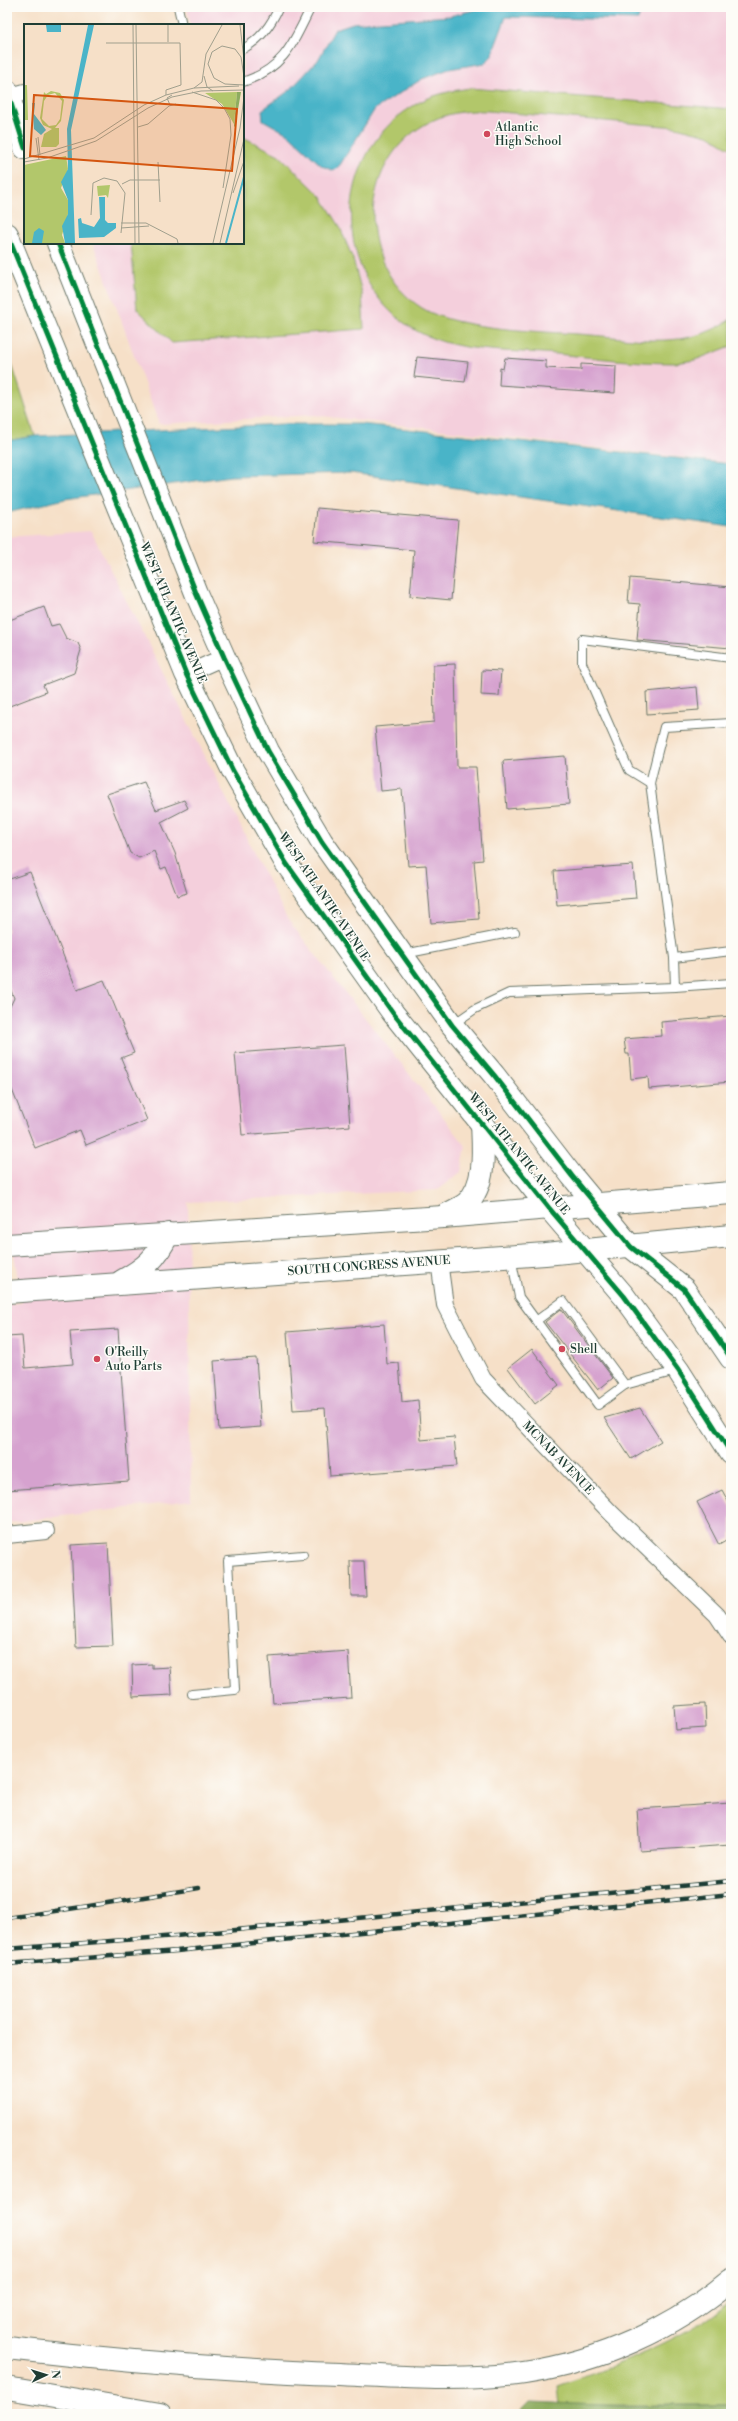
<svg xmlns="http://www.w3.org/2000/svg" width="738" height="2421" font-family="'Libre Bodoni',serif">
<style>
.built{fill:#f4cfdc}
.green{fill:#b2c76b;stroke:#688250}
.forest{fill:#8dac5f;stroke:#56744a}
.water{fill:#4ab4c8;stroke:#34787e}
.building{fill:#d6a2cf}
.lines{fill:none;stroke-linecap:round;stroke-linejoin:round}
.service-casing{stroke:#6a7668;stroke-width:10}
.minor-casing{stroke:#6a7668;stroke-width:18}
.secondary-casing{stroke:#6a7668;stroke-width:24}
.primary-casing{stroke:#6a7668;stroke-width:24}
.motorway-casing{stroke:#6a7668;stroke-width:24}
.service{stroke:#fff;stroke-width:8}
.minor{stroke:#fff;stroke-width:16}
.secondary{stroke:#fff;stroke-width:22}
.primary{stroke:#fff;stroke-width:22}
.motorway{stroke:#fff;stroke-width:22}
.rail-casing{stroke:#1f3d34;stroke-width:4.5}
.rail{stroke:#fdfcf7;stroke-width:3;stroke-dasharray:9;stroke-linecap:butt}
.cycleway-casing{stroke:#fdfcf7;stroke-width:8}
.cycleway{stroke:#00873e;stroke-width:5}
.poi-dot{fill:#d1495b;stroke:#fdfcf7;stroke-width:1.5}
.labels{text-anchor:middle;dominant-baseline:central;stroke-width:3;stroke-linejoin:round;paint-order:stroke}
.poi-label{font-size:12px;fill:#1f3d34;stroke:#fdfcf7;text-anchor:start}
.street-label{font-size:12px;fill:#1f3d34;stroke:#fdfcf7}
.inset-river{fill:none;stroke:#4ab4c8;stroke-width:2}
.inset-road{fill:none;stroke:#a09f8d;stroke-width:1}
.view{fill:#d45610;fill-opacity:0.15;stroke:#d45610;stroke-width:2}
.inset-edge{fill:none;stroke:#1f3d34;stroke-width:2}
</style>
<rect width="100%" height="100%" fill="#fdfcf7"/>
<filter id="ink" filterUnits="userSpaceOnUse"><feTurbulence type="fractalNoise" baseFrequency=".025" numOctaves="2"/><feDisplacementMap in="SourceGraphic" scale="8" xChannelSelector="R" yChannelSelector="G"/><feConvolveMatrix kernelMatrix="1 2 1 2 8 2 1 2 1" color-interpolation-filters="sRGB"/></filter>
<filter id="wash" filterUnits="userSpaceOnUse"><feTurbulence type="fractalNoise" baseFrequency=".012" numOctaves="4" result="noise"/><feDisplacementMap in="SourceGraphic" scale="16" xChannelSelector="R" yChannelSelector="G"/><feGaussianBlur stdDeviation="0.9" result="paint"/><feColorMatrix in="noise" values="0 0 0 0 0 0 0 0 0 0 0 0 0 0 0 0 0 1.4 0 .05"/><feComposite in="paint" operator="in"/></filter>
<g filter="url(#wash)">
<rect width="100%" height="100%" fill="#f6e0c8"/>
<g class="built">
<path d="M187,7H731V463L313,415L159,424L93,243H243V25H190Z"/>
<path d="M91,531L288,920L466,1146L461,1172L437,1190L188,1202L191,1500L7,1523V1304L22,1303L7,1211V537Z"/>
</g>
<g class="green">
<path d="M470,88L731,109V149L708,135L676,127L488,111C466,110 444,113 424,125C357,165 356,266 422,308C458,331 546,331 591,335C641,339 687,350 731,319V346L695,360L675,363C636,363 596,358 557,354C509,350 452,354 410,327C331,276 332,155 413,106C430,95 450,91 470,88Z"/>
<path d="M243,137L279,155L321,196L339,225L353,259L362,293L364,329L172,343L137,309L131,243H243Z"/>
<path d="M7,349L35,436L7,441Z"/>
<path d="M731,2301V2405H559L557,2386C617,2365 682,2343 731,2301Z"/>
</g>
<path class="forest" d="M531,2402L620,2406L731,2405V2414H519Z"/>
<g class="water">
<path d="M486,7H642L638,20L506,17L491,57L485,63L449,69L422,79L375,109L340,165L334,171L322,166L288,134L263,120L262,110L290,90L318,60L335,29L353,23L450,16Z"/>
<path d="M283,424H361L731,464V527L351,473L231,476L65,499L7,513V441L35,436Z"/>
</g>
<g id="blocks">
<g class="building">
<path d="M417,357L468,362L465,382L414,377Z"/>
<path d="M505,358L546,361V368L581,370V364L616,366L615,393L499,385L500,368L503,369Z"/>
<path d="M317,508L458,520L451,600L410,596L414,550L314,541Z"/>
<path d="M630,578L731,587V648L637,640L640,604L628,603Z"/>
<path d="M44,607L51,626L59,624L66,638L78,643L81,650L74,673L43,685L46,692L7,707V621Z"/>
<path d="M455,664L457,767H476L483,860L474,861L479,919L431,923L426,865L408,866L402,789L381,791L375,727L434,722L433,665Z"/>
<path d="M482,670L501,671L499,696L481,695Z"/>
<path d="M697,687L699,710L647,714L646,692Z"/>
<path d="M565,756L569,804L507,809L503,761Z"/>
<path d="M144,782L156,810L184,800L188,808L161,822L175,853L187,893L177,896L166,867L161,869L154,851L139,858L130,853L107,794Z"/>
<path d="M633,865L636,898L557,905L554,871Z"/>
<path d="M30,872L77,990L104,980L134,1053L121,1058L147,1120L86,1145L80,1130L35,1148L7,1077V1013L14,998L7,981V880Z"/>
<path d="M731,1016V1082L649,1089L648,1077L631,1079L629,1054H626L624,1039L662,1036L661,1022Z"/>
<path d="M344,1045L350,1126L242,1135L235,1053Z"/>
<path d="M561,1309L613,1378L598,1390L545,1322Z"/>
<path d="M384,1324L387,1364L399,1363L402,1402L418,1400L421,1440L454,1437L457,1466L330,1476L325,1408L293,1410L287,1332Z"/>
<path d="M118,1329L129,1481L7,1490V1337L22,1336L25,1368L73,1364L70,1332Z"/>
<path d="M532,1349L559,1385L535,1404L508,1368Z"/>
<path d="M256,1358L261,1427L219,1430L214,1361Z"/>
<path d="M640,1408L661,1441L631,1459L604,1418Z"/>
<path d="M722,1490L731,1507V1538L719,1545L697,1502Z"/>
<path d="M108,1543L113,1646L76,1647L71,1545Z"/>
<path d="M350,1561H364L366,1596H351Z"/>
<path d="M348,1651L351,1698L273,1703L269,1657Z"/>
<path d="M152,1664V1668L170,1667L172,1695L133,1697L132,1665Z"/>
<path d="M705,1704L706,1728L676,1730L674,1706Z"/>
<path d="M731,1803V1845L640,1851L637,1809Z"/>
</g>
</g>
</g>
<g filter="url(#ink)">
<use href="#blocks" fill-opacity="0" stroke="#6a7668" stroke-width="1"/>
<g class="lines">
<defs>
<g id="service">
<path d="M178,7L182,25"/>
<path d="M243,49C261,39 271,25 279,7"/>
<path d="M243,82C282,69 292,46 309,11L313,7"/>
<path d="M650,783L629,770L582,663V639L731,658"/>
<path d="M404,954L515,932"/>
<path d="M674,958L650,783L664,727L731,723"/>
<path d="M675,987L731,983"/>
<path d="M452,1025L475,1009L509,993L675,987L674,958L731,951"/>
<path d="M511,1257L519,1297L598,1405L625,1385L563,1301L536,1321"/>
<path d="M625,1385L676,1371"/>
<path d="M192,1694L235,1690L228,1561L303,1555"/>
</g>
<g id="minor">
<path d="M7,97L25,92"/>
<path d="M186,674L224,657"/>
<path d="M439,1261L445,1305L483,1379L611,1513L717,1615L731,1636"/>
<path d="M7,1535L46,1531"/>
</g>
<g id="secondary">
<path d="M7,1245L443,1217L731,1193"/>
<path d="M122,1281C145,1268 156,1259 168,1234"/>
<path d="M7,1292L545,1254L731,1236"/>
</g>
<g id="primary">
<path d="M7,91L25,148"/>
<path d="M7,234L186,674L233,771L286,863L393,1013L549,1208L624,1296L678,1370L731,1453"/>
<path d="M58,243L196,593L224,657L268,751L322,842L452,1025L494,1075L572,1176L631,1247L684,1289L731,1358"/>
<path d="M443,1217C450,1212 461,1208 467,1203C487,1183 483,1148 482,1123"/>
</g>
<g id="motorway">
<path d="M7,2348C108,2360 209,2368 310,2373C381,2375 454,2383 524,2373C599,2362 673,2329 731,2280"/>
<path d="M7,2388L160,2414"/>
</g>
</defs>
<use href="#service" class="service-casing"/>
<use href="#minor" class="minor-casing"/>
<use href="#secondary" class="secondary-casing"/>
<use href="#primary" class="primary-casing"/>
<use href="#motorway" class="motorway-casing"/>
<use href="#service" class="service"/>
<use href="#minor" class="minor"/>
<use href="#secondary" class="secondary"/>
<use href="#primary" class="primary"/>
<use href="#motorway" class="motorway"/>
<defs>
<g id="rail">
<path d="M7,1918L89,1906L199,1888"/>
<path d="M7,1949L176,1936L731,1881"/>
<path d="M7,1964L177,1951L731,1894"/>
</g>
</defs>
<use href="#rail" class="rail-casing"/>
<use href="#rail" class="rail"/>
<defs>
<g id="cycleway">
<path d="M7,91L25,148"/>
<path d="M7,234L186,674L233,771L286,863L393,1013L549,1208L624,1296L678,1370L731,1453"/>
<path d="M58,243L196,593L224,657L268,751L322,842L452,1025L494,1075L572,1176L631,1247L684,1289L731,1358"/>
</g>
</defs>
<use href="#cycleway" class="cycleway-casing"/>
<use href="#cycleway" class="cycleway"/>
</g>
</g>
<g class="poi-dot">
<circle cx="487" cy="134" r="4"/>
<circle cx="562" cy="1349" r="4"/>
<circle cx="97" cy="1359" r="4"/>
</g>
<g class="labels">
<g class="poi-label">
<text x="495" y="127">Atlantic<tspan x="495" dy="14">High School</tspan></text>
<text x="570" y="1349">Shell</text>
<text x="105" y="1352">O'Reilly<tspan x="105" dy="14">Auto Parts</tspan></text>
</g>
<g class="street-label">
<text transform="translate(173 613) rotate(67)">WEST ATLANTIC AVENUE</text>
<text transform="translate(324 897) rotate(56)">WEST ATLANTIC AVENUE</text>
<text transform="translate(519 1154) rotate(51)">WEST ATLANTIC AVENUE</text>
<text transform="translate(369 1266) rotate(-4)">SOUTH CONGRESS AVENUE</text>
<text transform="translate(558 1458) rotate(46)">MCNAB AVENUE</text>
</g>
</g>
<g transform="translate(24 24)">
<rect width="220" height="220" fill="#f6e0c8"/>
<path d="M0,61H3L4,96H0ZM27,67L36,69L40,76L37,97L31,104H35V120L32,123H17L20,110L28,105L19,101L16,94L20,68L22,70ZM31,69L38,77L36,95L32,101L25,102L18,95L20,77L24,71ZM213,68L210,100L198,80L181,69ZM42,132L44,145L37,164L44,176V190L38,211L41,219H0V141ZM86,161L84,174L82,171L74,172L73,162Z" fill="#b2c76b" fill-rule="evenodd"/>
<path d="M213,68H217L211,103L210,102Z" fill="#8dac5f"/>
<path d="M22,1H37V8H23ZM64,1H70L47,106L51,219H41L38,202L44,190V176L37,158L44,145L43,105ZM8,79H11L10,90L22,106L17,111L10,105ZM75,173H81V196L84,199H92V204L80,213L55,214L54,195L57,194L58,199L70,203L76,194ZM15,204L20,207L18,219H8L10,208Z" fill="#4ab4c8"/>
<path class="inset-river" d="M202,219L220,153"/>
<path class="inset-road" d="M109,1L111,219M112,1L115,219M144,1V18M216,1L220,36M82,19H156L157,61L142,66V71M180,52L183,63L189,67M220,53L217,33L211,25L198,22L188,28L184,40L190,54L201,60L220,61M170,64L178,58L182,30L198,1M168,68L192,76L200,84L206,95L207,111L199,164M146,81L143,74L148,71M114,103L124,100L145,82L152,80M14,113L16,131M12,114L15,136M0,135L70,114L120,81L142,71L170,64L215,62M0,138L23,134L72,117L124,84L148,73L177,67L220,66M134,138L136,178M98,160L106,156H136M209,169L220,137M67,191L69,159L80,154L93,157L101,169L97,209M97,199H122L153,215L154,219M97,204L125,202M189,219L216,104L220,73M196,219L220,115"/>
<path class="view" d="M10,71L213,85L208,147L6,132Z"/>
<rect width="220" height="220" class="inset-edge"/>
</g>
<rect width="738" height="2421" fill="none" stroke="#fdfcf7" stroke-width="24"/>
<g transform="translate(46 2375) rotate(86)" stroke="#fdfcf7" stroke-width="3" paint-order="stroke">
<path d="M0-3L7 15L0 10L-7 15Z" fill="#1f3d34"/>
<text y="-6" font-size="11" font-weight="bold" text-anchor="middle" fill="#1f3d34">N</text>
</g>
</svg>
